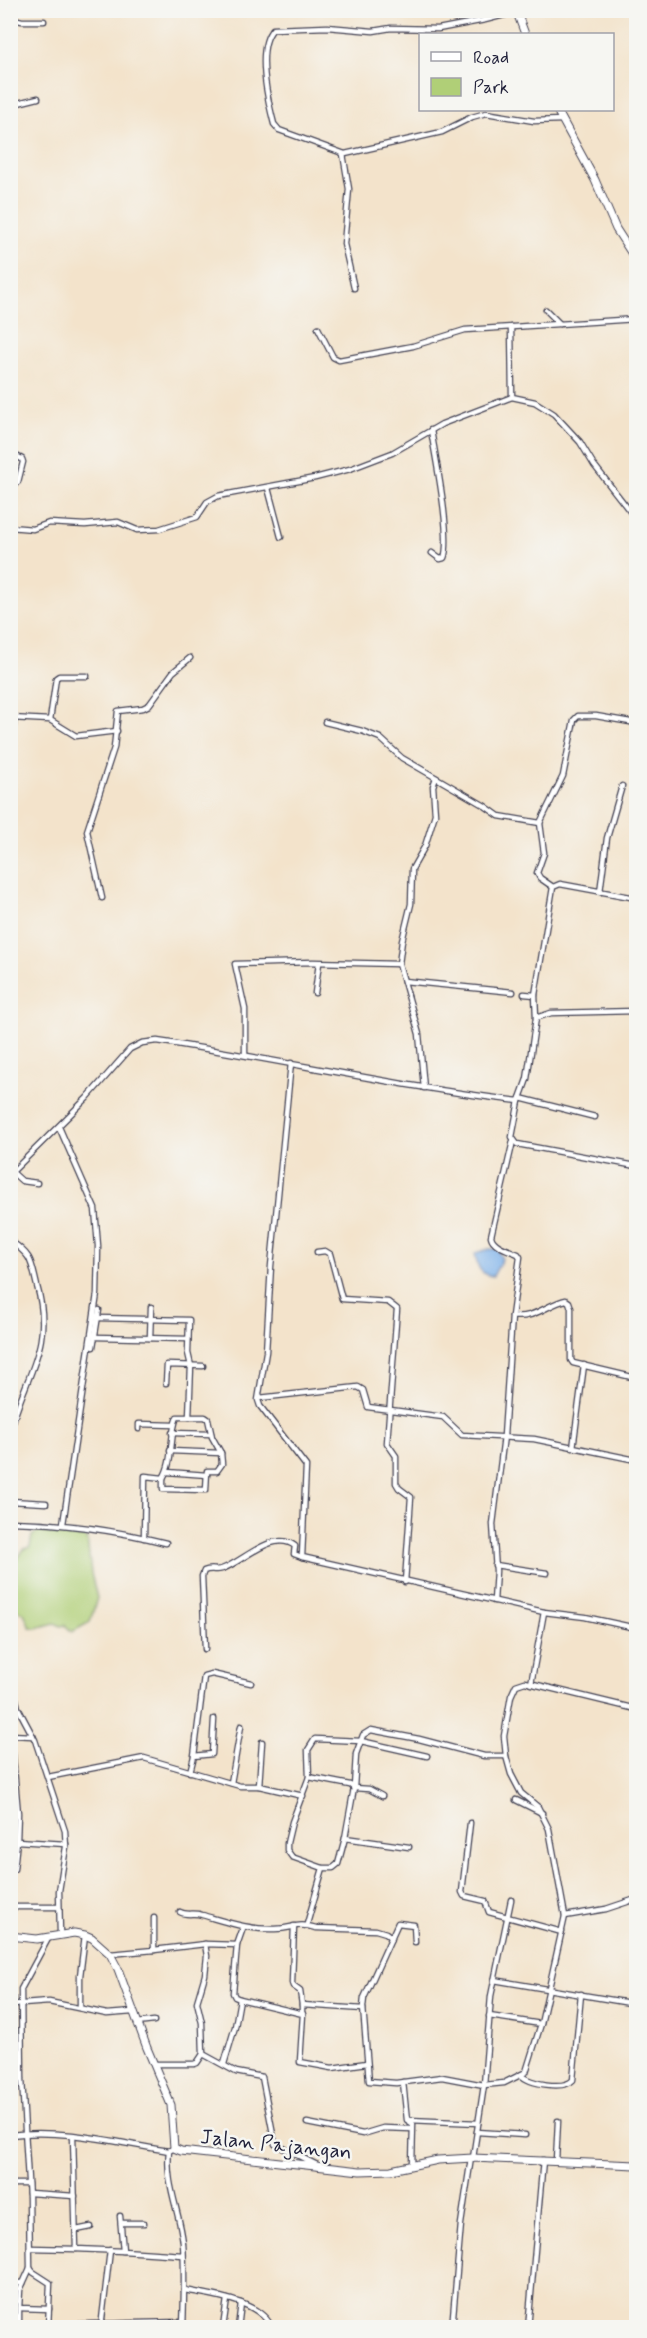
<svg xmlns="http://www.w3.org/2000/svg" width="647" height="2338" font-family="Mynerve,sans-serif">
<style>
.green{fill:#b0cf77;stroke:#697859;stroke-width:1.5}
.water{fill:#7db1ea;stroke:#506a92;stroke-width:1.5}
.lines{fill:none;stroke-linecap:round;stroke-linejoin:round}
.street-casing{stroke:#413f51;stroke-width:7}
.secondary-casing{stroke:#413f51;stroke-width:9}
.street{stroke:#fff;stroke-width:4.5}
.secondary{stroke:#fff;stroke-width:7}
.labels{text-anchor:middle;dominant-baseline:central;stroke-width:5;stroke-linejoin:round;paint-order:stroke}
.street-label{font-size:21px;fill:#22223b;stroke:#f6f6f2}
</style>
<rect width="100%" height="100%" fill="#f6f6f2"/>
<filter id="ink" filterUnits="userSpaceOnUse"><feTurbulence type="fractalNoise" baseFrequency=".0167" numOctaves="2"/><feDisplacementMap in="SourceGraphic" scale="12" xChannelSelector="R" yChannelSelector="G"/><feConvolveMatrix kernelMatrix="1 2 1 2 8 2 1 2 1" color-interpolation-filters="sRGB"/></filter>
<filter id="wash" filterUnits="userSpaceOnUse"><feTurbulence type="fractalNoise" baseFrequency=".008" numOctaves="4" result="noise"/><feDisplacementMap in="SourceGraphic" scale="24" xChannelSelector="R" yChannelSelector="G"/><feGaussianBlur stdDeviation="1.35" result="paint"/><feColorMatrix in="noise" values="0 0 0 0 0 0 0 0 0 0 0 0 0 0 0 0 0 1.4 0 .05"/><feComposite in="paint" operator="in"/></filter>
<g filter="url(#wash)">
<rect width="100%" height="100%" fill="#f3e3cb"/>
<path class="green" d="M38,1531L87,1538L91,1573L97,1598L90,1622L72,1632L65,1625L61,1626L55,1623L36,1628L30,1627L24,1613L18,1610L11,1611V1561H16L24,1549L30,1547L32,1536Z"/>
<path class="water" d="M489,1249H497L502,1259L493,1276C479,1275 477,1265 475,1253Z"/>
</g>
<g filter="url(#ink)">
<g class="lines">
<defs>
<g id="street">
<path d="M516,12L485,20L438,29L391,28L373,31L327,27L273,29C255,48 268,101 274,124L279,130L345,154L442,132L472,117L486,113L534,121L562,120"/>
<path d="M10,18L22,21H44"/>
<path d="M10,105L38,98"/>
<path d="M343,154L349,189L344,244L354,288"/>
<path d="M546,310L560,324"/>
<path d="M511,327L512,397L535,402L554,414L580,442L594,465L636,519"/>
<path d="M318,328L333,357L339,360L413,346L465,330L636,319"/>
<path d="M431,430C435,455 452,538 444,558L440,559L432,553"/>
<path d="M10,453L22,459L23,462L18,482L10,485"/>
<path d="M268,488L281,537"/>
<path d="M10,527L33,529L49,523L85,525L118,522L137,530L159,529L197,517L207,502L218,496L315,478L350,469L392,453L442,424L512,397"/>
<path d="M10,718L50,720L76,736L117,731"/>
<path d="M50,720L56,678L59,676H87"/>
<path d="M325,722L362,731L380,738L402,758L485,806L499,816L540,823"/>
<path d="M10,800L14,718"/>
<path d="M553,887L540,878L537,873L544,853L540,823L563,776L574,720L578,716H596L636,723"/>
<path d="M600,892L607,838L622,786"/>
<path d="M102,898L87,831L114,748L118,711L143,708L149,705L173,672L190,658"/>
<path d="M404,981L513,992"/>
<path d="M315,993L319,963"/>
<path d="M524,994L535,995"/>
<path d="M536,1018L535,995L553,887L560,884L636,898"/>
<path d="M245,1054V1009L235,964L313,962L399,964"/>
<path d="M291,1063L271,1266L266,1352L258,1400L260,1406L306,1466L302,1557L544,1612L585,1617L636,1628"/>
<path d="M424,1088L419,1034L399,964L402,941L411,904L412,869L425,846L435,814L433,786L436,778"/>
<path d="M520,1098L595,1117"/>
<path d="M519,1101L512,1137L517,1144L636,1166"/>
<path d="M59,1127L95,1209L98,1246L97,1294L63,1524"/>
<path d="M12,1172L22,1181L37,1183"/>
<path d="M10,1174L87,1098L130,1049L142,1043L157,1041C278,1059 398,1087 519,1101L527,1079L536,1018L551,1013L636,1011"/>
<path d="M10,1241C33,1256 31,1262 37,1286C55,1349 23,1376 10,1433"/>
<path d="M317,1252L325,1251L330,1254L342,1299L388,1302L397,1309L387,1443L396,1456V1483L399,1488L411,1497L405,1582"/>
<path d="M512,1316L520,1257L518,1254C509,1250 493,1246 491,1236L513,1141"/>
<path d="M97,1318L189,1320L188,1353L191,1366L189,1417"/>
<path d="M95,1337L188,1339"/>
<path d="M150,1338L151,1307"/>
<path d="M93,1347L99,1310"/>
<path d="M166,1383L167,1365L203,1366"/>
<path d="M259,1398L358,1387L363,1390L368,1407L443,1417L462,1435L534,1439L636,1460"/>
<path d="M139,1429V1424L174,1425"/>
<path d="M172,1433L211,1434"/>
<path d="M573,1448L584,1365"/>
<path d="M167,1472L207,1475"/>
<path d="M163,1478C174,1461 169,1436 177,1417H205L208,1419L212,1437L221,1453"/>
<path d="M10,1501L46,1503"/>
<path d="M10,1522C63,1523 115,1530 166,1543"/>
<path d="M144,1538L145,1476L163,1478V1489L206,1490L207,1471H217L222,1464L221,1453L170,1451"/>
<path d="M495,1565L547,1573"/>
<path d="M494,1601L496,1571L493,1524L504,1436L512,1316C533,1320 548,1304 566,1300L569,1302L571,1308V1360L573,1363L636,1378"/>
<path d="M205,1649L202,1576L204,1571C210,1568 216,1571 222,1569C243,1562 273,1529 295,1546L294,1554L302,1557"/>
<path d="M10,1675L18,1708L35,1740L65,1831L66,1847L59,1891L60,1934"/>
<path d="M531,1684L544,1612"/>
<path d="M10,1735L33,1736"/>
<path d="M194,1756L204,1676L212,1674L251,1683"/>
<path d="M190,1772L194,1756L212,1754L214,1719"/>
<path d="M48,1777L144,1758L240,1786H259L303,1796"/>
<path d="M309,1777L350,1785L354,1788L369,1789L382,1796"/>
<path d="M231,1783L241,1726"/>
<path d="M259,1786L262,1742"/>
<path d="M516,1800L542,1813"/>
<path d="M470,1823L462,1892L464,1896L485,1901L489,1912L562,1932"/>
<path d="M345,1838L354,1788L356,1754L363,1735L371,1730L419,1739L484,1756H506"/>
<path d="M10,1840L17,1841L18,1813L11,1735"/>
<path d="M323,1868H333L338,1864L345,1838L409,1847"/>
<path d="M14,1869L17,1841L66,1844"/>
<path d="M10,1907H58"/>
<path d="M180,1912C187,1916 195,1912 202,1915C227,1922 249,1930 275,1929C294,1929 295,1922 316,1928L376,1930L386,1933L392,1938"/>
<path d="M565,1916L606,1909L636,1899"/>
<path d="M307,1924L323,1868L292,1857L287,1850V1843L292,1822L309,1777L308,1750L315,1739L361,1741L427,1756"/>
<path d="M294,1926L292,1983L293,1986L300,1991L302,2005"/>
<path d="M415,1942L414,1925L398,1923L364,1998L363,2007L369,2081L396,2083L442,2077L484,2085L504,2083L526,2072L541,2024L565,1916L549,1829L538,1807L521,1793L511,1774L506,1756L504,1736L511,1696L516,1685L525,1682L636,1709"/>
<path d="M237,1945L243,1928"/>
<path d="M154,1950L205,1944L237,1945L233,1993L235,1997L240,1999"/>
<path d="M110,1954L154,1950V1918"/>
<path d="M494,1980L636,2004"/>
<path d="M10,2005L49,2002L107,2014L133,2012"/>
<path d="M80,2008V1976L85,1935"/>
<path d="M302,2013V2005L363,2009"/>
<path d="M489,2016L541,2024"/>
<path d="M137,2023L154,2021"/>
<path d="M203,2054L202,2023L197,2002L205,1975L207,1956L205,1944"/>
<path d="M154,2064H194L197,2063L203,2054L236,2072L262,2077L275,2144L317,2165"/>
<path d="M224,2064L235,2027L240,1999L303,2014L300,2062L332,2068L367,2063"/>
<path d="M521,2075C529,2084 564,2090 573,2080L581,1994"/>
<path d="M403,2082L407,2120L413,2124L412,2165"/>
<path d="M409,2120L478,2123"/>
<path d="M307,2123L363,2134L383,2128L412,2129"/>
<path d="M477,2132L525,2135"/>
<path d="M10,2135C63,2128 118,2143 169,2151"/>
<path d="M73,2136L76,2249L123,2251"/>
<path d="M174,2148L169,2151C165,2184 180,2212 183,2243C185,2271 184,2300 183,2328"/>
<path d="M473,2158L484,2085L491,1996L511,1900"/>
<path d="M556,2161L558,2121"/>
<path d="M10,2184H28"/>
<path d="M29,2193L75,2196"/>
<path d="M120,2216L123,2251L183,2255"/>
<path d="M121,2223H144"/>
<path d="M76,2230L91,2227"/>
<path d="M30,2248L76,2249"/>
<path d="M30,2268L20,2290L19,2308L49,2309"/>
<path d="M10,2283H23"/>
<path d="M184,2290C210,2295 260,2300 272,2328"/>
<path d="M19,2320V2308"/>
<path d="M48,2325L183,2322"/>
<path d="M48,2328L50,2283L33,2272L30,2268L29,2197L22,2079L21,1989L49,1937"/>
<path d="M101,2328L110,2250"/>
<path d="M223,2328L227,2299"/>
<path d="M238,2328L241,2303"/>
<path d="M452,2328L461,2224L471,2158"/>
<path d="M528,2328L543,2160"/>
</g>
<g id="secondary">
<path d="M516,10L525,34"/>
<path d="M557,110L595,180L616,229L636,260"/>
<path d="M10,1936L37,1939L74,1933L85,1935L92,1938L110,1954L118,1969L147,2048L171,2105L174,2148L181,2151L360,2171L391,2170L438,2160L473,2158L636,2165"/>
</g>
</defs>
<use href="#street" class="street-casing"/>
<use href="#secondary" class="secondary-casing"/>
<use href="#street" class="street"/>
<use href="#secondary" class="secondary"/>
</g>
</g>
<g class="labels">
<g class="street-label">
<text transform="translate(276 2145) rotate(6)">Jalan Pajangan</text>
</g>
</g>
<rect width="647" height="2338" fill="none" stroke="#f6f6f2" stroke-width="36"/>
<rect x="419" y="33" width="195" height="78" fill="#f6f6f2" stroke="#a1a1a9" stroke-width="1.5"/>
<rect x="431" y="52" width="30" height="9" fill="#ffffff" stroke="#a1a1a9" stroke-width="1.5"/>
<text x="473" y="63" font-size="18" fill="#22223b">Road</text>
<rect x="431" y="78" width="30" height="18" fill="#b0cf77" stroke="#a1a1a9" stroke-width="1.5"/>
<text x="473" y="93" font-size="18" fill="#22223b">Park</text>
</svg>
